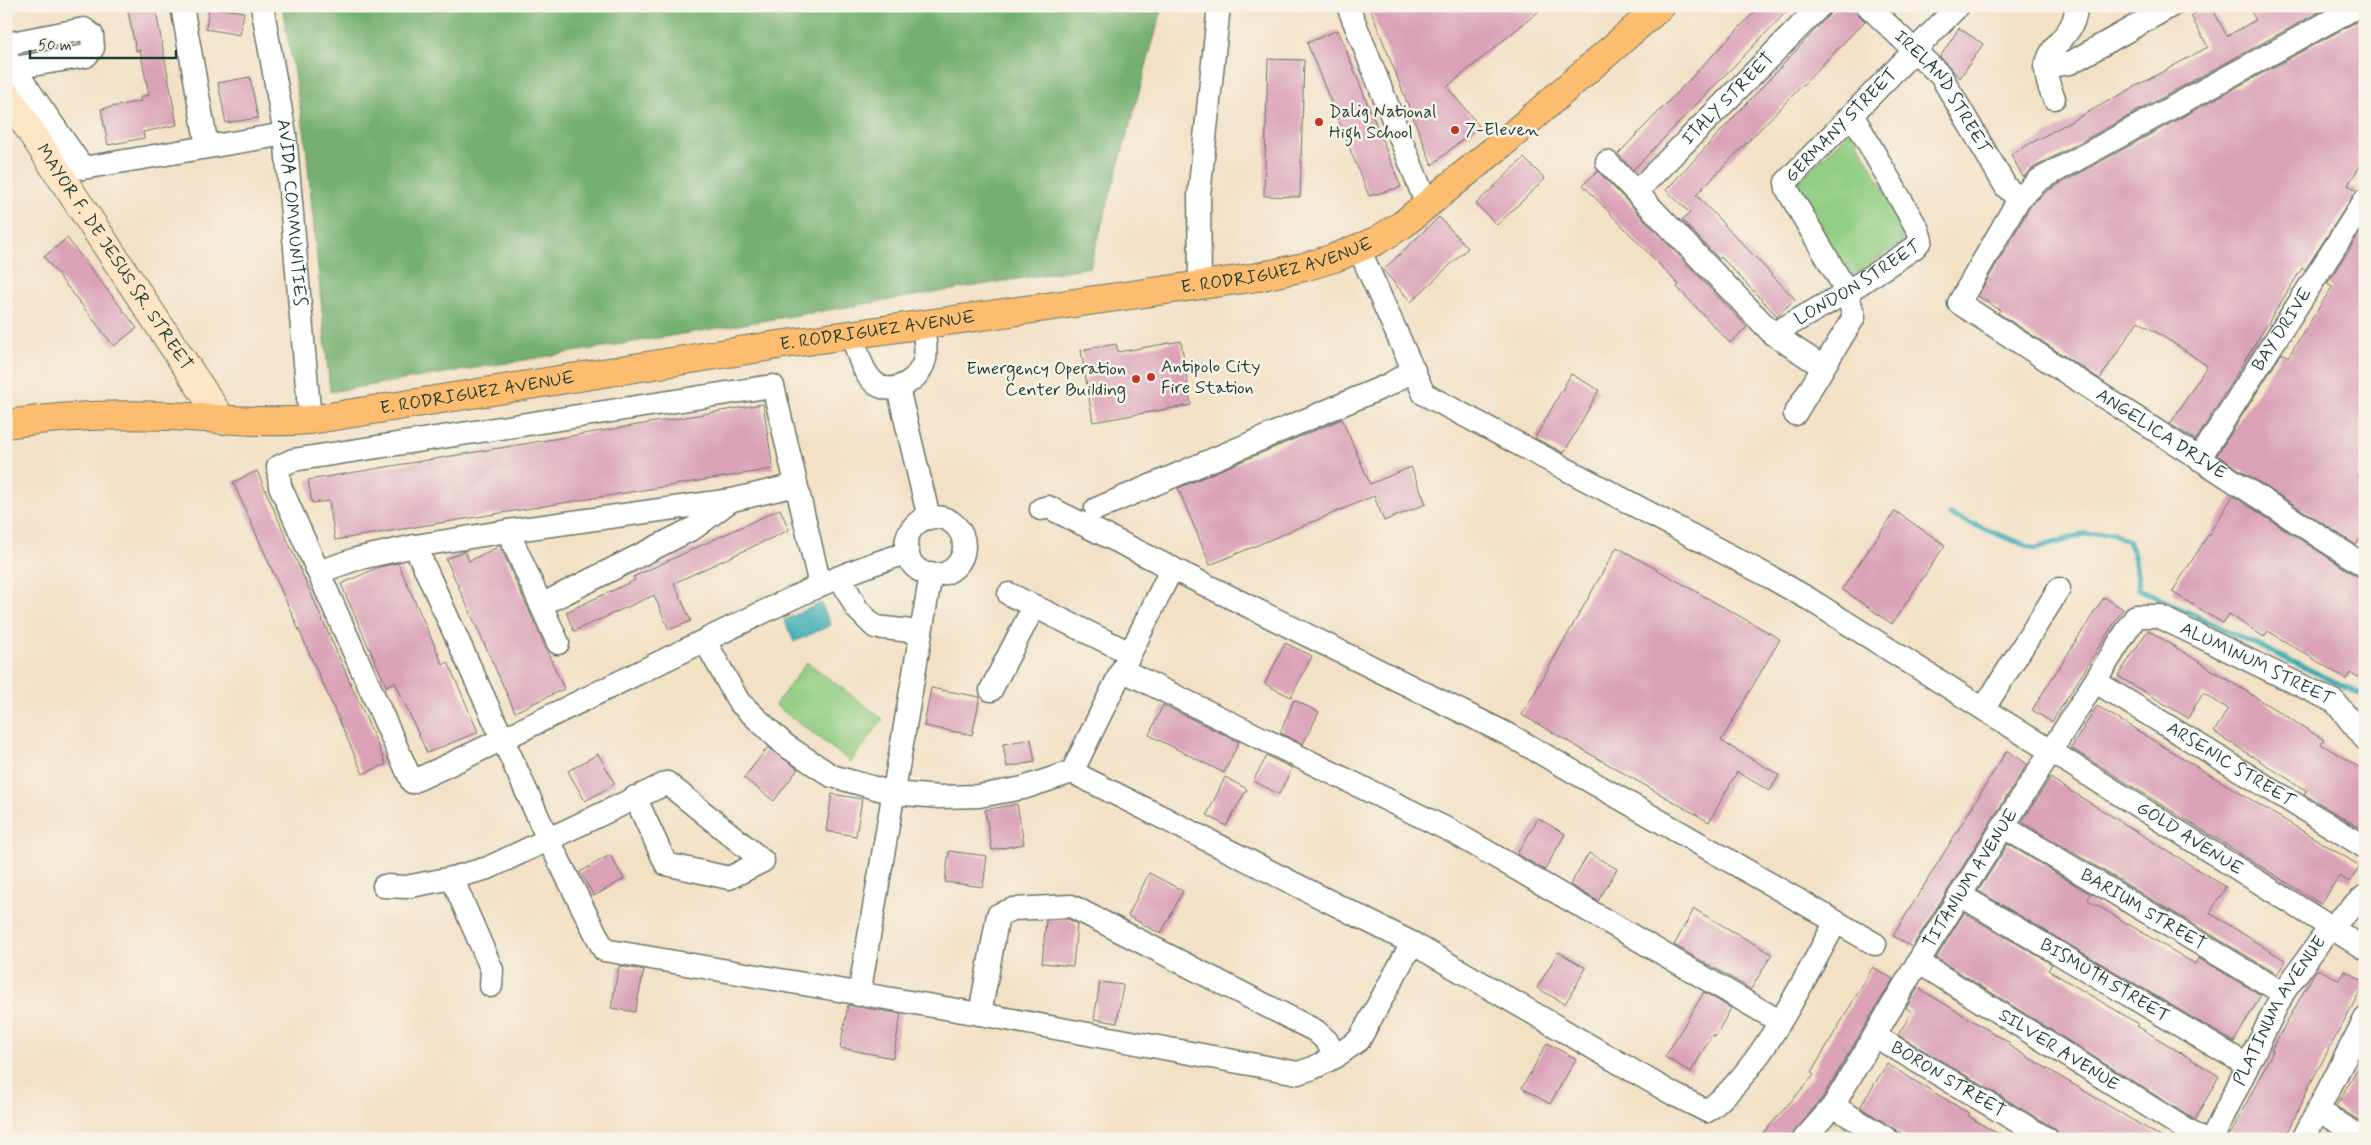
<svg xmlns="http://www.w3.org/2000/svg" width="2371" height="1145" font-family="Mynerve,sans-serif">
<style>
.green{fill:#91cd82;stroke:#58855b}
.forest{fill:#74b070;stroke:#4a7652}
.water{fill:#3cadb6;stroke:#2e7575}
.lines{fill:none;stroke-linecap:round;stroke-linejoin:round}
.stream{stroke:#3cadb6;stroke-width:5.5}
.building{fill:#daa1b7}
.street-casing{stroke:#697667;stroke-width:25}
.secondary-casing{stroke:#697667;stroke-width:30}
.primary-casing{stroke:#697667;stroke-width:30}
.street{stroke:#fff;stroke-width:22}
.secondary{stroke:#fee5c5;stroke-width:28}
.primary{stroke:#fcbd6f;stroke-width:28}
.poi-dot{fill:#c8321e;stroke:#f7f3e8;stroke-width:2}
.labels{text-anchor:middle;dominant-baseline:central;stroke-width:5;stroke-linejoin:round;paint-order:stroke}
.street-label{font-size:18px;fill:#1f3d34;stroke:#f7f3e8}
.poi-label{font-size:18px;fill:#1f3d34;stroke:#f7f3e8;text-anchor:start}
</style>
<rect width="100%" height="100%" fill="#f7f3e8"/>
<filter id="ink" filterUnits="userSpaceOnUse"><feTurbulence type="fractalNoise" baseFrequency=".02" numOctaves="2"/><feDisplacementMap in="SourceGraphic" scale="10" xChannelSelector="R" yChannelSelector="G"/><feConvolveMatrix kernelMatrix="1 2 1 2 8 2 1 2 1" color-interpolation-filters="sRGB"/></filter>
<filter id="wash" filterUnits="userSpaceOnUse"><feTurbulence type="fractalNoise" baseFrequency=".0096" numOctaves="4" result="noise"/><feDisplacementMap in="SourceGraphic" scale="20" xChannelSelector="R" yChannelSelector="G"/><feGaussianBlur stdDeviation="1.12" result="paint"/><feColorMatrix in="noise" values="0 0 0 0 0 0 0 0 0 0 0 0 0 0 0 0 0 1.4 0 .05"/><feComposite in="paint" operator="in"/></filter>
<g filter="url(#wash)">
<rect width="100%" height="100%" fill="#f3e1c6"/>
<g class="green">
<path d="M1851,130L1910,237L1851,276L1795,185Z"/>
<path d="M807,662L883,719L851,762L775,705Z"/>
</g>
<path class="forest" d="M282,6H1163L1090,267L330,392L305,136Z"/>
<path class="water" d="M821,603L831,625L794,642L784,620Z"/>
<g class="lines">
<path class="stream" d="M1950,515L2035,549L2084,534L2113,533L2128,541L2134,555L2139,589L2365,696"/>
</g>
<g id="blocks">
<g class="building">
<path d="M127,6H155L177,125L143,132L144,138L108,145L101,109L141,101L140,97L149,95L140,50L136,51Z"/>
<path d="M1369,6H1545L1447,87L1479,126L1432,165Z"/>
<path d="M1760,6H1792L1633,170L1618,154Z"/>
<path d="M1835,6H1855L1859,15L1865,21L1696,195L1795,299L1777,316L1721,257L1719,259L1682,220L1690,213L1666,190L1829,15Z"/>
<path d="M2208,6H2211L2227,36L2256,20L2248,6H2330L2033,168L2023,177L2011,154L2208,47L2191,16Z"/>
<path d="M209,7L244,12L240,35L206,29Z"/>
<path d="M2365,17V158L2348,185L2357,190L2305,270L2302,268L2196,440L2170,424L2207,366L2186,351L2138,321L2100,379L1998,313L2000,310L1978,296L2031,205L2047,191Z"/>
<path d="M1959,28L1983,44L1960,78L1940,57Z"/>
<path d="M1338,30L1401,187L1369,196L1307,43Z"/>
<path d="M1268,59L1304,60L1300,197L1264,196Z"/>
<path d="M250,77L258,118L226,123L218,83Z"/>
<path d="M1524,158L1545,179L1497,225L1476,204Z"/>
<path d="M1598,171L1747,327L1730,343L1677,287L1679,285L1583,185Z"/>
<path d="M1439,217L1468,248L1411,302L1383,270Z"/>
<path d="M2365,225V466L2358,477L2365,481V531L2356,545L2217,455L2282,353L2288,357L2332,287L2327,284Z"/>
<path d="M67,238L137,328L114,346L44,257Z"/>
<path d="M1181,341L1191,405L1093,422L1081,350L1116,344L1118,352Z"/>
<path d="M1571,374L1599,390L1564,453L1535,438Z"/>
<path d="M763,404L773,469L335,540L329,501L312,503L308,480Z"/>
<path d="M1342,419L1370,484L1411,467L1426,504L1384,521L1374,496L1210,565L1178,488Z"/>
<path d="M257,471L386,764L363,774L233,482Z"/>
<path d="M2233,496L2358,577L2365,579V681L2351,673L2346,679L2268,631L2264,637L2229,614L2223,623L2172,592Z"/>
<path d="M780,509L789,530L674,583L691,621L669,630L654,595L574,631L566,612L635,580L633,577Z"/>
<path d="M1895,511L1945,545L1892,624L1842,589Z"/>
<path d="M500,546L564,689L515,712L446,559L465,551L469,561Z"/>
<path d="M1617,547L1780,639L1721,741L1779,775L1770,791L1737,772L1709,822L1522,715Z"/>
<path d="M398,563L443,665L448,662L478,732L427,753L395,682L386,686L341,584L379,567Z"/>
<path d="M2104,597L2123,609L2052,722L2032,710Z"/>
<path d="M2148,630L2324,740L2321,744L2365,771V831L2304,794L2307,791L2214,732L2228,709L2203,693L2188,718L2118,676Z"/>
<path d="M1285,643L1312,656L1291,697L1265,684Z"/>
<path d="M931,688L980,697L972,735L924,726Z"/>
<path d="M1294,700L1319,712L1303,744L1280,733Z"/>
<path d="M1163,705L1239,742L1224,773L1149,735Z"/>
<path d="M2097,706L2360,866L2350,882L2339,876L2321,904L2071,748Z"/>
<path d="M1031,739L1035,762L1007,767L1003,744Z"/>
<path d="M768,747L798,769L774,801L744,778Z"/>
<path d="M2007,750L2027,764L1912,947L1893,936Z"/>
<path d="M598,754L615,784L585,801L568,771Z"/>
<path d="M1267,756L1292,768L1279,794L1253,781Z"/>
<path d="M1225,777L1247,789L1226,826L1207,815Z"/>
<path d="M2050,778L2226,887L2210,913L2286,961L2277,974L2022,822Z"/>
<path d="M832,794L862,799L856,836L826,831Z"/>
<path d="M1017,804L1024,844L992,850L985,810Z"/>
<path d="M1538,818L1565,834L1545,870L1517,854Z"/>
<path d="M2008,844L2090,894L2088,900L2195,964L2198,958L2261,995L2234,1042L1978,891Z"/>
<path d="M949,851L987,856L983,887L945,882Z"/>
<path d="M1589,853L1617,869L1598,901L1570,885Z"/>
<path d="M610,855L624,879L594,896L580,872Z"/>
<path d="M1149,873L1183,891L1161,934L1128,916Z"/>
<path d="M1694,909L1772,954L1751,989L1674,945Z"/>
<path d="M1964,913L2052,964L2048,970L2139,1024L2137,1026L2219,1076L2195,1120L1936,958Z"/>
<path d="M1068,919L1077,924L1073,966L1042,963L1046,920Z"/>
<path d="M1558,952L1586,968L1565,1004L1537,988Z"/>
<path d="M619,966L644,970L635,1012L611,1008Z"/>
<path d="M1873,967L1893,979L1822,1098L1789,1139H1758L1814,1075L1811,1073Z"/>
<path d="M2316,970H2320L2340,980L2345,971L2365,982L2309,1086L2285,1139H2228L2273,1051L2271,1050Z"/>
<path d="M1100,982L1123,985L1117,1023L1094,1019Z"/>
<path d="M1918,988L2010,1043L2008,1045L2164,1139H2065L2059,1135L2054,1128L1898,1035L1912,1012L1906,1008Z"/>
<path d="M1704,992L1731,1008L1715,1037L1712,1035L1691,1072L1665,1057Z"/>
<path d="M848,1005L901,1014L893,1058L840,1048Z"/>
<path d="M1547,1043L1576,1059L1550,1104L1522,1088Z"/>
<path d="M2365,1055V1124L2336,1106Z"/>
<path d="M1887,1064L1970,1114L1968,1116L2006,1139H1911L1896,1130L1860,1107Z"/>
</g>
</g>
</g>
<g filter="url(#ink)">
<use href="#blocks" fill-opacity="0" stroke="#697667" stroke-width="1"/>
<g class="lines">
<defs>
<g id="street">
<path d="M182,6L207,146"/>
<path id="s1" d="M262,6L285,134L310,420"/>
<path d="M1348,6L1427,205"/>
<path id="s2" d="M1868,6L1941,76L2006,187L2019,199"/>
<path id="s3" d="M2358,6L2039,180L2019,199L1959,303L2365,566"/>
<path d="M6,44L84,29L92,35L93,48L86,56L14,68"/>
<path d="M6,57L83,168L285,134"/>
<path d="M2045,67L2070,63L2171,6"/>
<path d="M2054,98C2028,44 2076,46 2076,6"/>
<path d="M1607,162L1773,334L1823,367"/>
<path id="s4" d="M1636,192L1820,6"/>
<path id="s5" d="M1359,249L1424,394L1770,577L1809,599L2365,949"/>
<path d="M1200,283L1199,195L1219,6"/>
<path id="s6" d="M1773,334L1847,292L1914,248L1921,240L1918,230L1853,116"/>
<path d="M853,335C859,362 871,403 907,383C916,378 922,369 925,359C927,349 924,335 923,325"/>
<path d="M898,388L929,518"/>
<path id="s7" d="M1795,414L1854,317L1847,292L1787,189L1786,182L1958,6"/>
<path id="s8" d="M2199,459L2365,200"/>
<path d="M1041,509L1048,507L1511,736L1875,944"/>
<path d="M1096,509L1388,385L1414,370"/>
<circle cx="935" cy="546" r="29"/>
<path d="M508,531L558,643"/>
<path d="M415,546L548,839L604,950L980,1014L1298,1073L1313,1068L1335,1057L1359,1040L1412,943"/>
<path d="M319,572L356,559L415,546L508,531L732,500L796,485"/>
<path d="M840,577L857,609L875,627L921,632"/>
<path d="M820,585L773,386L293,460L278,467L280,486L412,782C516,734 617,683 720,633C781,604 842,571 908,553"/>
<path d="M1009,594L1130,653"/>
<path d="M541,605L694,528L730,501"/>
<path d="M705,641L739,702L785,745L832,776L893,793L939,797L979,796L1023,788L1072,772L1412,943L1673,1094L1707,1111C1762,1069 1802,982 1836,922"/>
<path d="M1122,670L1453,832L1779,1021"/>
<path id="s9" d="M2096,682L2365,847"/>
<path d="M991,690L1034,606"/>
<path d="M1984,708L2059,589"/>
<path d="M1072,772L1172,568"/>
<path id="s10" d="M2004,827L2283,993"/>
<path d="M452,878L492,970L491,986"/>
<path d="M384,886L406,887L452,878L488,868L667,783L763,861L729,878L666,864L635,797"/>
<path id="s11" d="M1960,895L2247,1065"/>
<path id="s12" d="M1918,962L2201,1139"/>
<path d="M859,995L931,574"/>
<path d="M980,1014L998,915L1013,909L1071,906L1316,1031L1327,1041L1335,1057"/>
<path id="s13" d="M1875,1036L2047,1139"/>
<path d="M1833,1106L1887,1139"/>
<path d="M2318,1110L2364,1139"/>
<path id="s14" d="M1804,1139L1833,1106L1918,962L2136,616H2158L2335,702L2365,739"/>
<path id="s15" d="M2212,1139L2283,993L2330,927L2365,896"/>
<path d="M2303,1139L2365,1019"/>
</g>
<g id="secondary">
<path id="s16" d="M6,94L222,420"/>
</g>
<g id="primary">
<path id="s17" d="M6,424C59,416 116,414 169,416C216,418 262,424 310,420L778,345L1258,277L1304,267L1334,258L1376,241L1402,225L1510,137L1661,6"/>
</g>
</defs>
<use href="#street" class="street-casing"/>
<use href="#secondary" class="secondary-casing"/>
<use href="#primary" class="primary-casing"/>
<use href="#street" class="street"/>
<use href="#secondary" class="secondary"/>
<use href="#primary" class="primary"/>
</g>
</g>
<g class="poi-dot">
<circle cx="1319" cy="122" r="5"/>
<circle cx="1455" cy="130" r="5"/>
<circle cx="1151" cy="377" r="5"/>
<circle cx="1136" cy="379" r="5"/>
</g>
<g class="labels">
<g class="street-label">
<text stroke="none"><textPath href="#s2" startOffset="115">IRELAND STREET</textPath></text>
<text stroke="none"><textPath href="#s4" startOffset="131">ITALY STREET</textPath></text>
<text stroke="none"><textPath href="#s7" startOffset="345">GERMANY STREET</textPath></text>
<text stroke="none"><textPath href="#s1" startOffset="209">AVIDA COMMUNITIES</textPath></text>
<text stroke="none"><textPath href="#s16" startOffset="196">MAYOR F. DE JESUS SR. STREET</textPath></text>
<text stroke="none"><textPath href="#s17" startOffset="1284">E. RODRIGUEZ AVENUE</textPath></text>
<text stroke="none"><textPath href="#s6" startOffset="99">LONDON STREET</textPath></text>
<text stroke="none"><textPath href="#s8" startOffset="154">BAY DRIVE</textPath></text>
<text stroke="none"><textPath href="#s17" startOffset="879">E. RODRIGUEZ AVENUE</textPath></text>
<text stroke="none"><textPath href="#s17" startOffset="474">E. RODRIGUEZ AVENUE</textPath></text>
<text stroke="none"><textPath href="#s3" startOffset="752">ANGELICA DRIVE</textPath></text>
<text stroke="none"><textPath href="#s14" startOffset="752">ALUMINUM STREET</textPath></text>
<text stroke="none"><textPath href="#s9" startOffset="158">ARSENIC STREET</textPath></text>
<text stroke="none"><textPath href="#s5" startOffset="1045">GOLD AVENUE</textPath></text>
<text stroke="none"><textPath href="#s14" startOffset="310">TITANIUM AVENUE</textPath></text>
<text stroke="none"><textPath href="#s10" startOffset="162">BARIUM STREET</textPath></text>
<text stroke="none"><textPath href="#s11" startOffset="168">BISMUTH STREET</textPath></text>
<text stroke="none"><textPath href="#s15" startOffset="145">PLATINUM AVENUE</textPath></text>
<text stroke="none"><textPath href="#s12" startOffset="166">SILVER AVENUE</textPath></text>
<text stroke="none"><textPath href="#s13" startOffset="85">BORON STREET</textPath></text>
</g>
<g class="poi-label">
<text x="1329" y="112">Dalig National<tspan x="1329" dy="21">High School</tspan></text>
<text x="1465" y="130">7-Eleven</text>
<text x="1161" y="367">Antipolo City<tspan x="1161" dy="21">Fire Station</tspan></text>
<text x="1126" y="369" text-anchor="end">Emergency Operation<tspan x="1126" dy="21">Center Building</tspan></text>
</g>
</g>
<rect width="2371" height="1145" fill="none" stroke="#f7f3e8" stroke-width="25"/>
<path d="M30 50v8h146v-8" fill="none" stroke="#1f3d34" stroke-width="2.5"/>
<text x="38" y="50" font-size="15" fill="#1f3d34" stroke="#f7f3e8" stroke-width="4" paint-order="stroke">50 m</text>
</svg>
